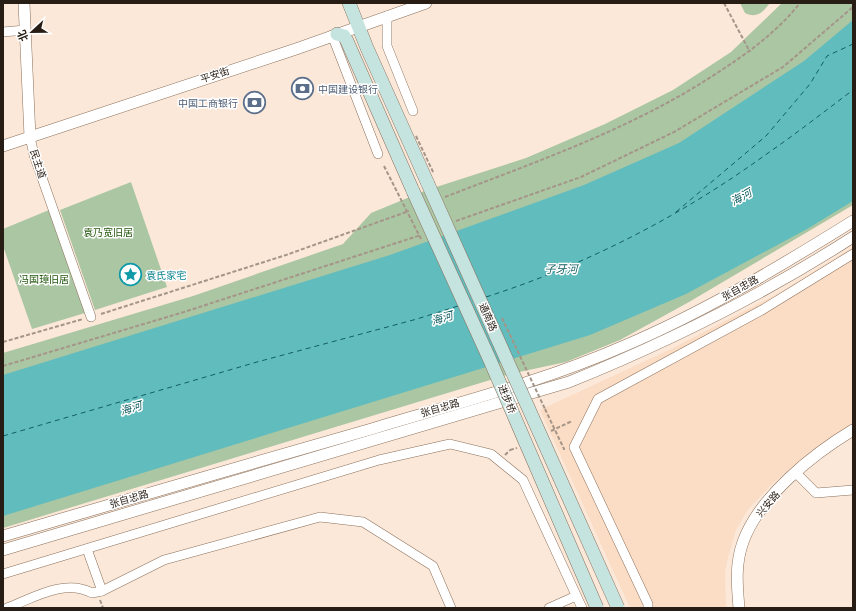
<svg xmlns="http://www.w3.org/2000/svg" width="856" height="611" font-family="'Archivo Narrow','Noto Sans SC',sans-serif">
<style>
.built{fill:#fbdcc5}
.green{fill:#abc6a3}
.water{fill:#61bcbe}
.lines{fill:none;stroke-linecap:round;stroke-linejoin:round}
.ferry{stroke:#125f62;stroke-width:1;stroke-dasharray:5 4;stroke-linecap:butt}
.minor-casing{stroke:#8c705a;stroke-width:10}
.tertiary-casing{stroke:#8c705a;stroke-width:12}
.secondary-casing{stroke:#8c705a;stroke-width:14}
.path{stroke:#a49588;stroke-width:2;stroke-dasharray:4 2;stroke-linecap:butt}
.minor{stroke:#fff;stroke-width:9}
.tertiary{stroke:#fff;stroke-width:11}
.secondary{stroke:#c5e4e0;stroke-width:13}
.secondary-bridge-casing{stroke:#8c705a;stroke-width:14;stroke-linecap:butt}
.path-bridge{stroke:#a49588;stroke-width:2;stroke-dasharray:4 2;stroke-linecap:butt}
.secondary-bridge{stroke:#c5e4e0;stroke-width:13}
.labels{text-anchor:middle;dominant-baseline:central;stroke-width:3;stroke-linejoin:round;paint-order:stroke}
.street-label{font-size:10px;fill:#281d14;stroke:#fff}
.service-label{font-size:10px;fill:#4e5e75;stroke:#fff;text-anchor:start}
.park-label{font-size:10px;fill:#20550a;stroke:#fff}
.culture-label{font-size:10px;fill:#0d838f;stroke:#fff;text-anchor:start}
.water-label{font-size:11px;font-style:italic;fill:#125f62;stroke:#fff}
</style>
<rect width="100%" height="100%" fill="#fbe8d9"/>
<path class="built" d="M853,247V424L818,446L771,485L747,511L736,530L728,557L725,572L726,608H630L540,410L671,349L777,294Z"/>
<g class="green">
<path d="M740,3H770C763,12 757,19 745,13Z"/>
<path d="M782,3H853V205L689,302L620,340L566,362L510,374L3,528V353L193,296L343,244L371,213L427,190L526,158L605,124L673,90L731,52Z"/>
<path d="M131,182L167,287L95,310L60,210Z"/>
<path d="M49,210L85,313L32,329L3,246V229Z"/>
</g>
<path class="water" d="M853,20V201L807,229L686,294L590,335L3,516V375L390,255L584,185L679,143L804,61Z"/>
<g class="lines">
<g class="ferry">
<path d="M676,212L766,136L810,84L827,56L853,44"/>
<path d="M486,297C586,265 683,215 768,153C797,133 825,111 853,90"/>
<path d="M3,436L257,362L417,319L458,306"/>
</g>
<defs>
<g id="minor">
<path d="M387,16V46L413,111"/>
<path d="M3,32L25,30"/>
<path d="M332,35L378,154"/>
<path d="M30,137L34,155L91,317"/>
<path d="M796,473L816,493L853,490"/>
<path d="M87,549L102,591"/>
<path d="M3,574L379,460L450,444L491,454L523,480L582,608"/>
<path d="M7,608C33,598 65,578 92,593L102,591L164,560L320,517L363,522L433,566L451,608"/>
<path d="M549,608L576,596"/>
<path d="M648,608V604L574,447L598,399L762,310L853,254"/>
</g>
<g id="tertiary">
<path d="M24,3L30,137"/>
<path d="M3,146L296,49L426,3"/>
<path d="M3,536C125,500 246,465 368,430C454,404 542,382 624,346C704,312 779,267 853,221"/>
<path d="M3,550L569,382C668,342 763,295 853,237"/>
<path d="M739,608C737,585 735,564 743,542C759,497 813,454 853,430"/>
</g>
<g id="secondary">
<path d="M349,3L367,48L428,184"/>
<path d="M337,34L344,36L347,41L413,191"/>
</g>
</defs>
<use href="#minor" class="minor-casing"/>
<use href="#tertiary" class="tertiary-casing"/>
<use href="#secondary" class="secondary-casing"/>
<g class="path">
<path d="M724,3L750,52"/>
<path d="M445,197C538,161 634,128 717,73C748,53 777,32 800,3"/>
<path d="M456,221L581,177L674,132L783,67L853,7"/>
<path d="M101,314L286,255L409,211"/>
<path d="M3,342L83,319"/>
<path d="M3,366L184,312L421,235"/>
<path d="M545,409L564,449H565"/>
<path d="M505,455L510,450"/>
<path d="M100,600L103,608"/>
</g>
<use href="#minor" class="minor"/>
<use href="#tertiary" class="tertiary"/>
<use href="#secondary" class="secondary"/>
<defs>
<g id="secondary-bridge">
<path d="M428,184L618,608"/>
<path d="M413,191L489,358L597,608"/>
</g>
</defs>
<use href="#secondary-bridge" class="secondary-bridge-casing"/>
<g class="path-bridge">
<path d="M416,136L434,174"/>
<path d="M384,166L421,239"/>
<path d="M502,318L545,409"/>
<path d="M551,431L572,421"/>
<path d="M510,450L517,448"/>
</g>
<use href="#secondary-bridge" class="secondary-bridge"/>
</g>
<defs>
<symbol id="bank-ring" viewBox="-11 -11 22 22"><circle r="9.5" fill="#fff" stroke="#5c6f8a" stroke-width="1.5"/><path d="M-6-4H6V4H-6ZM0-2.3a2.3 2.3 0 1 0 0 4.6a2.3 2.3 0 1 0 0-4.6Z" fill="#5c6f8a"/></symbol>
<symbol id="sight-ring" viewBox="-11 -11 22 22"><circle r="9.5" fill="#fff" stroke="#0f9aa8" stroke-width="1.5"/><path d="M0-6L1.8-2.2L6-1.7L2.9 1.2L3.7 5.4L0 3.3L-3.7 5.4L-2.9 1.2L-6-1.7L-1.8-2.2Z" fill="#0f9aa8"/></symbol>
</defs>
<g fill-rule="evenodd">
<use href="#bank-ring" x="290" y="76" width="25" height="25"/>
<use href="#bank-ring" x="242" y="90" width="25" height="25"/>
<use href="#sight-ring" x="118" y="262" width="25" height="25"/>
</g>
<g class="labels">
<g class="street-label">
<text transform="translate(215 75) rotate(-18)">平安街</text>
<text transform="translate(38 164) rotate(72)">民主道</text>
<text transform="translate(740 288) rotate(-29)">张自忠路</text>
<text transform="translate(488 317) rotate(66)">通南路</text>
<text transform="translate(507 399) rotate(67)">进步桥</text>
<text transform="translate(440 408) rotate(-16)">张自忠路</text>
<text transform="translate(129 499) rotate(-16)">张自忠路</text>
<text transform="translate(768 504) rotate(-50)">兴安路</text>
</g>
<g class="service-label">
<text x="318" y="89">中国建设银行</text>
<text x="238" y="103" text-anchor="end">中国工商银行</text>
</g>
<g class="park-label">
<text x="108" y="232">袁乃宽旧居</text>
<text x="44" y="279">冯国璋旧居</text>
</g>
<g class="culture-label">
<text x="146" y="275">袁氏家宅</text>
</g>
<g class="water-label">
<text transform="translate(741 197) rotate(-29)">海河</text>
<text x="561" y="269">子牙河</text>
<text transform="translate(442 318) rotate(-16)">海河</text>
<text transform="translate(131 408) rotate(-16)">海河</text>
</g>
</g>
<rect width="856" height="611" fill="none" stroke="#281d14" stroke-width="8"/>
<g transform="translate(32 32) rotate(248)" stroke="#ffffff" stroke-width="3" paint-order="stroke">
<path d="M0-3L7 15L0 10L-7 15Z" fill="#281d14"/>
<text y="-6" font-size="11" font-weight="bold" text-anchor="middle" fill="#281d14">北</text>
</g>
</svg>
